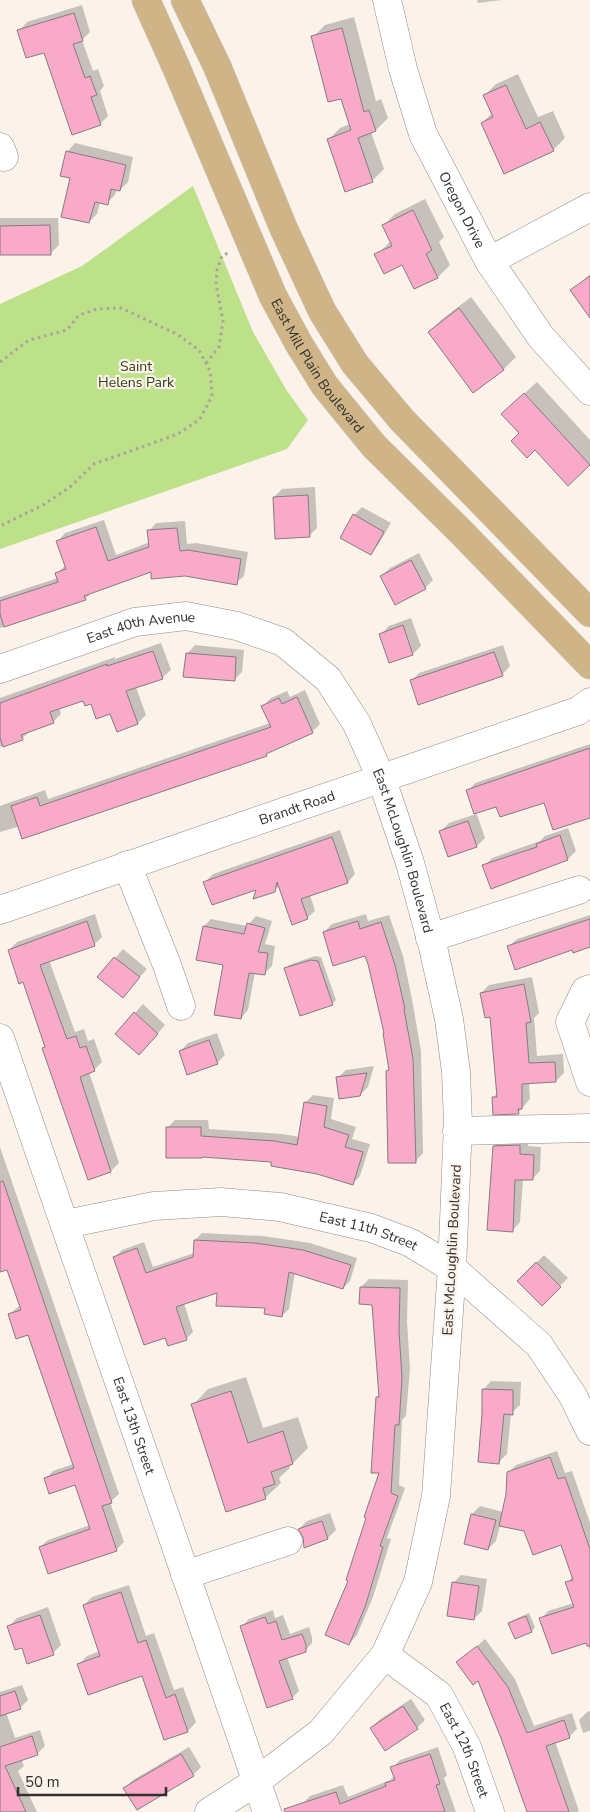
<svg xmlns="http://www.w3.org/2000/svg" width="590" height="1812" font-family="'Nunito Sans',sans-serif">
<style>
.green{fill:#bce188}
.shadow{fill:#0003}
.building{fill:#f9aac9;stroke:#867b7f}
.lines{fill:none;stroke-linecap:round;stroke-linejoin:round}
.minor-casing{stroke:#928a83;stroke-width:29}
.major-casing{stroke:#d2d1d1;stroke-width:29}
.path{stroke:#aba49e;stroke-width:3;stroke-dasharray:2.5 4;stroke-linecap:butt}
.minor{stroke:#fff;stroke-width:28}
.major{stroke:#ceb486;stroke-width:28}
.labels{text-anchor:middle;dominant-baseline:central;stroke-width:4.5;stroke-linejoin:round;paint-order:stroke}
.street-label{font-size:14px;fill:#332f2c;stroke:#fbf2ea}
.park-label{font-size:14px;fill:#303e19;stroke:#fbf2ea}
</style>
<rect width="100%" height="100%" fill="#fbf2ea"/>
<path class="green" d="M193,186L253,332L287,391L308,420L287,449L0,549V304L82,266Z"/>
<g class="shadow">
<path d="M477,0H502L478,3Z"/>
<path d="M82,5L90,32L82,40L93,71L98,69L104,86L100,91L108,116L100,124L45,51L19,31L27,22Z"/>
<path d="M354,17L376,101L381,99L388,118L376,130L371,132L384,169L372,181L328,140L340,128L350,124L341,98L313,37L325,25Z"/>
<path d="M518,74L538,117L553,111L565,138L553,150L482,123L492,113L484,96L496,84Z"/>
<path d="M75,143L133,157L128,182L120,190L117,189L115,195L107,203L100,202L97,214L89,222L71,177L67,152Z"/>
<path d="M425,199L444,237L439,242L450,265L438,277L415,288L403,263L376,255L391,241L383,226L395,214Z"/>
<path d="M0,218H58L59,245L51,253L0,254Z"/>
<path d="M590,274V305L572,291Z"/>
<path d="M471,297L516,357L504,369L473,392L429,332L441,320Z"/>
<path d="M537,382L590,440V464L568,485L521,433L515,402Z"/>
<path d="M315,487L317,528L309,536L274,497L282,489Z"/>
<path d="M362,507L391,523L378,545L370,554L354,515Z"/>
<path d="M104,520L116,555L150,542L149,531L156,523L185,521L187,544L196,543L248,552L244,576L236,583L152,570L93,591L85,599L0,628V597L58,578L57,573L66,565L58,541L65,533Z"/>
<path d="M419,553L433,580L425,588L381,576L390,568Z"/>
<path d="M411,618L421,646L413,654L390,661L381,634L389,626Z"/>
<path d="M161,643L171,670L162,678L136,687L146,715L138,723L118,730L111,712L84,699L59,707L61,714L53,722L30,731L22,739L0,747V698L115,657V659Z"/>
<path d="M195,645L244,650L242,672L234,680L187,654Z"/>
<path d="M503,645L510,666L502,675L411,681L419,673Z"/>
<path d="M305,690L320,724L312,732L271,750L266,755L0,832V806L45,790L48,799L270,723L263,706L271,698L287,691L290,697Z"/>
<path d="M590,744V816L544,801L497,805L476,812L485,838L477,846L449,855L441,831L449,823L476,814L468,791L475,783Z"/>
<path d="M568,828L576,851L568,859L491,888L484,866L492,858L540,841L545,836Z"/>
<path d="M340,830L355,874L348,882L310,895L315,911L307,918L280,885L274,891L205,882L213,874Z"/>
<path d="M95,914L102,937L94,945L49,960L75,1032L84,1029L88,1041L94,1039L102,1062L94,1070L89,1072L119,1163L111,1171L88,1178L44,1048L46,1046L24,981L9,950L17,942Z"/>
<path d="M366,914L368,921L389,915L403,956L412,999L421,1051L423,1153L415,1162L387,1071L390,1068L385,1032L369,963L365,954L324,932L332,924Z"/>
<path d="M590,915V946L573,949L508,947L517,939Z"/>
<path d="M256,916L272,921L265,944L275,946L272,966L264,974L255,972L248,1010L241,1018L224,964L204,926L211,919L247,926Z"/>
<path d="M123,949L147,969L123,996L99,977Z"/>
<path d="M315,956L321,957L336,1000L332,1004L285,969L289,965Z"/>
<path d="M532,977L539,1013L534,1018L537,1056L563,1054L564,1073L556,1081L529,1082L530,1099L518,1113L493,1097L498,1093L491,1015L481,993L489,985Z"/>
<path d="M143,1004L165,1025L147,1046L116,1034Z"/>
<path d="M217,1033L225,1055L217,1063L180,1051L188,1043Z"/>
<path d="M374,1066L368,1087L360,1095L337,1078L346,1070Z"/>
<path d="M313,1095L334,1098L331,1119L356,1127L352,1139L370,1144L360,1176L353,1183L273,1161L167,1128L175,1120H208L209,1129L283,1134L300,1137L305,1103Z"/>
<path d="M502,1138H528V1146L541,1147L540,1171L532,1179H523L520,1222L512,1231L494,1146Z"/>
<path d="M0,1147L119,1494L110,1502L124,1542L116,1550L40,1547L48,1540L90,1525L76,1484L46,1478L53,1471L73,1464L29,1333L9,1314L21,1305L8,1268L0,1271Z"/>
<path d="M202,1233L263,1236L310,1243L357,1258L350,1281L343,1288L295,1272L289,1309L282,1316L267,1307L218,1291L184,1303L193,1332L186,1339L166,1337L115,1257L122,1250L144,1242L153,1267L194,1253L195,1240Z"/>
<path d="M544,1255L568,1278L542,1304L519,1281Z"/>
<path d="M369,1279L408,1280L407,1322L410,1369L406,1416L402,1420L399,1485L405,1488L387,1538L391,1539L373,1597L357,1635L349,1644V1580L381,1472L377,1397L380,1394L374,1303L361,1287Z"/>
<path d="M246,1377L263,1428L298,1417L308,1448L293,1463L289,1464L290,1468L279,1478L281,1483L265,1498L193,1405L208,1389Z"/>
<path d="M491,1381L521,1382L520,1405L511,1413L507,1454L499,1462L479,1461L483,1390Z"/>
<path d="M557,1451L565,1473L572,1471L590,1523V1651L587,1641L541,1619L548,1611L574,1603L567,1583L573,1576L562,1544L525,1530L500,1525L496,1541L488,1549L472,1514L480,1506L503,1512L507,1494L509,1472L516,1465Z"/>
<path d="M330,1513L336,1530L328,1538L304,1536L299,1529L307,1521Z"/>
<path d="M461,1575L487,1579L482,1611L474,1619L453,1583Z"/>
<path d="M129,1585L146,1636L154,1633L174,1690L183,1687L196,1722L188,1731L164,1739L142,1675L79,1664L87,1656L100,1651L84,1605L92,1597Z"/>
<path d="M48,1607L61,1645L53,1653L22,1646L9,1626L17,1618Z"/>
<path d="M273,1610L275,1618L283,1615L290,1634L309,1627L312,1637V1643L305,1651L287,1657L299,1691L292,1698L242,1626L249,1619Z"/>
<path d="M529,1613L535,1627L532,1631L515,1638L510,1624L513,1620Z"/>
<path d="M485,1639L515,1679L534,1726L572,1713L577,1729L569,1737L555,1741L579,1811L577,1812H528L502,1737L479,1679L458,1663Z"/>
<path d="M22,1685L28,1700L20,1708L6,1712L15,1738L40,1730L45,1746L38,1753L21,1759L24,1766L18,1771L37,1812H0V1692Z"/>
<path d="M411,1699L425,1720L417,1728L386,1749L371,1728L379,1720Z"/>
<path d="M590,1711V1731L583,1733L579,1720L586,1713Z"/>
<path d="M189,1747L201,1767L193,1775L125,1788L133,1780Z"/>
<path d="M438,1747L447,1775L444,1778L456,1812H305L302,1804L310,1796L343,1785L348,1797L390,1780L395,1775L392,1768L400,1760Z"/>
</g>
<g class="building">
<path d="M74,13L83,41L73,44L85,78L90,76L97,95L91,97L101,125L72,135L44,53L26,58L17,30Z"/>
<path d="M342,28L364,112L369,110L376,131L358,138L373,182L345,192L327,139L351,130L341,99L328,102L311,36Z"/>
<path d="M506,85L526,129L540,122L554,151L504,174L481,123L493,117L483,95Z"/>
<path d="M66,151L126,165L120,191L111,189L108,205L95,202L89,223L61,217L70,178L60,176Z"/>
<path d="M413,210L432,250L426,254L438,278L414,289L402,265L384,274L374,254L392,246L382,225Z"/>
<path d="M50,225L51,255H0V226Z"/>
<path d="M590,276V318L570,290Z"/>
<path d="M459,308L504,370L473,393L428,332Z"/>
<path d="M524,393L590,465L568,486L535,450L527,458L511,441L519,433L501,414Z"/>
<path d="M308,495L310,537L275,539L273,497Z"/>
<path d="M353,514L384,532L371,555L340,538Z"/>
<path d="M96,527L108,561L149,547L147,530L177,528L180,551L188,550L241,559L237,585L185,576L151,579V572L84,596L86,600L4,627L0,614V601L58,582L55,573L66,569L56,541Z"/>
<path d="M411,560L426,589L395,605L380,576Z"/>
<path d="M403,625L413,655L389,663L379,634Z"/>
<path d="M153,651L163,679L126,691L138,724L117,732L110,714L96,719L91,704L85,706L83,701L50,712L54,723L21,735L23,740L3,747L0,737V703L107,664V666Z"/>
<path d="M494,652L503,676L418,705L410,680Z"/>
<path d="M186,653L236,657L235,681L183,677Z"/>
<path d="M297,697L313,733L266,754L267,756L22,839L11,806L37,797L40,806L271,727L261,706L279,698L282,704Z"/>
<path d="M590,748V818L553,830L544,803L500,817L496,807L474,814L466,790Z"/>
<path d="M468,821L477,847L448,857L439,831Z"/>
<path d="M560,835L568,860L491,889L482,865L537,847L536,844Z"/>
<path d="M332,837L348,883L301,899L308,919L292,925L277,882L275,892L253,899L256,890L212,905L203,882Z"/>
<path d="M590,919V947L573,953L572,950L515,970L507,946Z"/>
<path d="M87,921L95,946L40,965L67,1039L76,1036L80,1048L86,1046L95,1071L80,1077L111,1172L88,1180L42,1048L45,1047L23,982L19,984L8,950Z"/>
<path d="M358,921L360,929L381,922L395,965L405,1009H404L413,1059L416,1163H388L386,1071L389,1070L383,1033H384L368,964L365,956L333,966L323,932Z"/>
<path d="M247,923L265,928L258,952L268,953L265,975L249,973L241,1019L214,1015L223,965L196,960L203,926L244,934Z"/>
<path d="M114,957L140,977L123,998L97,977Z"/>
<path d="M311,960L318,961L333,1005L300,1016L284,968Z"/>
<path d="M524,984L531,1022L526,1023L529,1063L555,1062L556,1082L522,1084V1109H518L519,1114L493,1115L492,1097H497L490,1017L485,1018L480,993Z"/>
<path d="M134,1012L158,1034L139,1055L115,1034Z"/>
<path d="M209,1040L218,1064L187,1075L179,1051Z"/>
<path d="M367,1073L360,1096L339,1099L336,1077Z"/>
<path d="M304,1102L327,1106L324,1127L349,1135L345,1147L363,1152L353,1185L317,1174L271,1166V1162L202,1157V1158H166V1127H201V1136L275,1141L297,1145Z"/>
<path d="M520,1145V1154L534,1155L533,1180H515L513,1232L487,1230L493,1146Z"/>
<path d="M3,1181L112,1503L102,1506L117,1551L48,1574L39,1547L90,1529L75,1485L49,1494L44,1478L74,1468L28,1335L16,1339L8,1314L21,1310L7,1270L0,1272V1182Z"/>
<path d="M194,1240L255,1243L303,1250L351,1265L343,1289L289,1272L282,1317L264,1314L265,1308L216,1306L217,1293L176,1307L187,1340L168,1346L165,1338L144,1345L113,1257L137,1248L146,1273L193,1257Z"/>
<path d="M536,1262L561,1287L542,1306L517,1281Z"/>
<path d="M360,1287L400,1288L399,1331L402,1378L399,1425H395L391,1493L398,1496L380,1546L383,1547L365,1607L349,1645L325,1635L348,1581L346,1580L366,1518L364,1517L379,1473H371L376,1397H379L372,1305L359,1304Z"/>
<path d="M482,1389L513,1390V1415L504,1414L499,1464L478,1462L482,1414Z"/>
<path d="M231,1391L248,1443L283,1431L293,1464L271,1472L275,1484L263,1488L266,1499L226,1512L191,1404Z"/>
<path d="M550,1457L558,1479L565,1477L590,1549V1646H587L586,1643L552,1654L539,1618L574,1607L565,1582L573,1580L561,1545L533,1555L524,1531L499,1526L506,1494L507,1472Z"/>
<path d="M471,1514L496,1520L488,1550L464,1544Z"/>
<path d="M322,1521L328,1539L304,1548L303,1537L298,1529Z"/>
<path d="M452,1582L479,1586L474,1620L447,1616Z"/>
<path d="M121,1592L138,1643L146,1640L166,1698L175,1694L188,1732L164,1740L142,1676L88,1695L77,1664L100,1656L83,1605Z"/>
<path d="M40,1615L54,1655L27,1664L22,1648L15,1650L7,1626Z"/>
<path d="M526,1616L532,1632L515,1639L508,1623Z"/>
<path d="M265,1617L268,1624L276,1621L282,1640L302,1634L306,1645V1652L279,1661L293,1699L267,1708L240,1626Z"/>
<path d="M477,1646L508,1687L527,1733L564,1720L570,1738L546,1746L569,1812H527L501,1738L478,1681L473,1685L456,1662Z"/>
<path d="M15,1691L21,1709L0,1716V1696Z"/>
<path d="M403,1706L418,1729L385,1751L370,1728Z"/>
<path d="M32,1736L38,1755L5,1766L26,1812H0V1747Z"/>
<path d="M181,1754L194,1776L137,1810L123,1788Z"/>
<path d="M430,1754L440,1784L436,1785L445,1812H285L284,1809L336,1792L340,1804L386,1786L385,1783L395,1780L390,1767Z"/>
</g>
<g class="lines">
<defs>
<g id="minor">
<path id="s1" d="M387,0L403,69L423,134L489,261L541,337L590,391"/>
<path d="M0,147L4,157"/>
<path d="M489,261L590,207"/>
<path id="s2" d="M0,669L135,622L186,616L237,626L283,642L328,679L357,724L382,780L410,863L433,947L449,1019L456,1072L458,1124L452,1268L436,1496L418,1582L385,1655L321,1732L257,1781L209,1812"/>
<path d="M127,865L167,965L181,1006"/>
<path id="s3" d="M0,910C192,842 386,778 578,711L590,702"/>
<path d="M430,938L579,890"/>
<path d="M590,989L585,991L570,1022L590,1082"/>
<path id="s4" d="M0,1038C91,1296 178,1554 267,1812"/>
<path d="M457,1131L590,1128"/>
<path id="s5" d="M66,1224L154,1206L221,1202L280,1207L371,1228L411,1243L452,1268L539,1345L573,1396L590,1431"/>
<path d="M185,1575L288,1541"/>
<path id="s6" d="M385,1655L439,1695L467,1747L490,1812"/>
</g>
<g id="major">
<path id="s7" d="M146,0L176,67L273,296L299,344L325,386L374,446L462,533L590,665"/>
<path d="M185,0L217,66L283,227L322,311L355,364L402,420L590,613"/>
</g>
</defs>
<use href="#minor" class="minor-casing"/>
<use href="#major" class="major-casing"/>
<g class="path">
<path d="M0,362L29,340L67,330L79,315L97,309L121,308L177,334L199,350L210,371L212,396L200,419L178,434L94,464L70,487L43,505L0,526"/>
<path d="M206,363L219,347L223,321L216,284L217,270L222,256L230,252"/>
</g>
<use href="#minor" class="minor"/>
<use href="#major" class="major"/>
</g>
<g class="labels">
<g class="street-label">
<text stroke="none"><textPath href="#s1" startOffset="224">Oregon Drive</textPath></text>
<text stroke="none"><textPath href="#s7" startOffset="405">East Mill Plain Boulevard</textPath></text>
<text stroke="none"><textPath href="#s2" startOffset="148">East 40th Avenue</textPath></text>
<text stroke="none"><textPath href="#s3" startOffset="314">Brandt Road</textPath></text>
<text stroke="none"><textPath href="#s2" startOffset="542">East McLoughlin Boulevard</textPath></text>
<text stroke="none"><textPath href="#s5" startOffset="308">East 11th Street</textPath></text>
<text transform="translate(452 1250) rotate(-87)">East McLoughlin Boulevard</text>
<text stroke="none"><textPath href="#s4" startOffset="410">East 13th Street</textPath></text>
<text stroke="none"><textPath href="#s6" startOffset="128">East 12th Street</textPath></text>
</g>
<g class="park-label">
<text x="136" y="366">Saint<tspan x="136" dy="16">Helens Park</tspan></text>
</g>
</g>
<path d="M18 1787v8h148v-8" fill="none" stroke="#332f2c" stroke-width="2.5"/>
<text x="25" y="1787" font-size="15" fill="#332f2c" stroke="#fbf2ea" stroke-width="4" paint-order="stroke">50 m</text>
</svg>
